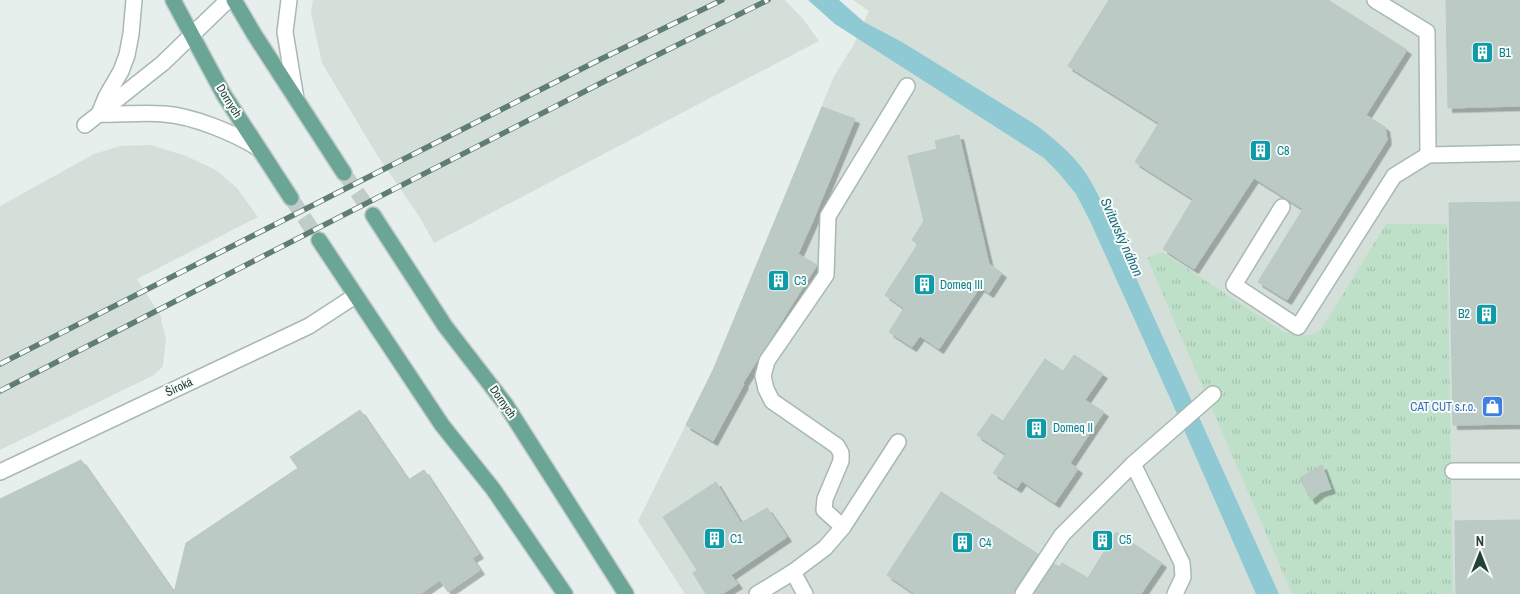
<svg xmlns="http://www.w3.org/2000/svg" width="1520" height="594" font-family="'Archivo Narrow',sans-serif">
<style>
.built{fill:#d4dfda}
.park{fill:url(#park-tufts)}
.water{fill:#8ec9d4}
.building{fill:#bbcac4;stroke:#b8c9c2;filter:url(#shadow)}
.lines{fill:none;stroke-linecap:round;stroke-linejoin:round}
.major-tunnel{stroke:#bfccc8;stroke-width:15;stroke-dasharray:15 8;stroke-linecap:butt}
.minor-casing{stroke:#a8b8b2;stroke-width:18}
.major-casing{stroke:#c2cac8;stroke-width:18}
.minor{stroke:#fff;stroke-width:15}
.major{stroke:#6aa596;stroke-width:15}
.rail-casing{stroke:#5f7d75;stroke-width:5.5}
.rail{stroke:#f7fbf9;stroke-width:4;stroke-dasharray:11;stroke-linecap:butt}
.labels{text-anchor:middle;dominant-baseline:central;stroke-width:4;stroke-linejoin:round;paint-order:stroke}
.culture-label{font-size:12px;fill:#0d838f;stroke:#f7fbf9;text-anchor:start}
.street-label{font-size:12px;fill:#24423a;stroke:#f7fbf9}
.shop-label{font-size:12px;fill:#366cbe;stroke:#f7fbf9;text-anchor:end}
.water-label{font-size:14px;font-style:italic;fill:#1c6f80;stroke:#f7fbf9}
</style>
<defs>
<pattern id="park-tufts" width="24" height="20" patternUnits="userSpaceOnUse" patternTransform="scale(1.25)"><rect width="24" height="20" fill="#bfe0c8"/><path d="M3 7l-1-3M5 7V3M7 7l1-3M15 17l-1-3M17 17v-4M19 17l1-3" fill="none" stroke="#a4c1ad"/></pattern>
<filter id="shadow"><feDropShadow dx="4.5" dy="4.5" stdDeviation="0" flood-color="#0004"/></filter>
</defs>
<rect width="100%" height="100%" fill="#e6efeb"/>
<g class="built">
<path d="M313,0H785L804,20L819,41L434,243L419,216L377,155L322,63L311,13Z"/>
<path d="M853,0H1520V594H685L638,521L714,368L834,76L853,46L869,11Z"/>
<path d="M151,145L186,156L216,170L237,188L258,217L137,279L162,318L161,320L166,338L163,366L154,375L0,450V206L94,154L120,146Z"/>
</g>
<path class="park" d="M1386,224H1447L1453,594H1292L1147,258L1162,252L1282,331C1298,336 1304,338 1320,331Z"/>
<path class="water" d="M808,0H839L864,22L902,42L1036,125C1057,141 1079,159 1091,182C1098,193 1103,206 1109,218L1279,594H1256L1174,407L1090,221L1076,194L1058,172L1044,158L835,24Z"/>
<g class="building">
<path d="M1109,0H1328L1407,50L1366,115L1385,127L1387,140L1287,300L1258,282L1303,209L1254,178L1194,269L1163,249L1193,199L1135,162L1159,123L1068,66Z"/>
<path d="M1446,0H1520V106L1448,108Z"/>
<path d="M822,107L855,119L812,223L798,254L817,265L743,383L744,384L713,441L686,425L714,368Z"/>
<path d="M959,135L989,264L1002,273L989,293L980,287L939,349L920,336L912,347L889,332L904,308L885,295L918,244L912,240L924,221L908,156L937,149L935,141Z"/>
<path d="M1520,202V424L1453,425L1449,203Z"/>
<path d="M1074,355L1103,374L1085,400L1104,412L1070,463L1078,469L1055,503L1022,481L1017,488L993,473L1006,454L977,435L992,414L1003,421L1045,359L1063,371Z"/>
<path d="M360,410L408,480L424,470L479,554L472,558L480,570L448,592L440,580L420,594H0V499L81,460L174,593L186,543L298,468L290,457Z"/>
<path d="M1322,465L1331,489L1321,492L1311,500L1300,478Z"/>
<path d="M716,482L741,523L767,508L787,537L731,575L738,584L722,594H706L693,573L697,570L663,517Z"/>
<path d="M941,492L1038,554L1015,589L1014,594H915L887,575Z"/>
<path d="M1520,520V594H1456L1455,521Z"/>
<path d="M1116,532L1162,563L1141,594H1034L1054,564L1060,567L1062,563L1088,578Z"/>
</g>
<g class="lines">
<g class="major-tunnel">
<path d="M344,173L373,215"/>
<path d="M291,198L319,240"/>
</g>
<defs>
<g id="minor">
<path d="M134,0L131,34L127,55L121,71L106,97L99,114C121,115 142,112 164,114C193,116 234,133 258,148"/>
<path d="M289,0L285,32L296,99"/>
<path d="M1375,0L1427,32L1428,155"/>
<path d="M85,125L163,63L228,0"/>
<path d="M1282,207L1234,285L1298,327L1394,176L1428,155L1520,153"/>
<path d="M1133,464L1182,563L1183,577L1175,594"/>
<path d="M1453,471H1520"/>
<path d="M0,472L309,326L355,296"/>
<path d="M843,527L824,510L825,499L841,461V453L837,446L772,401L766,389L763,376L767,361L826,275L828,216L907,86"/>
<path d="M793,572L805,594"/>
<path d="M757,594L793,572L825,548L843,527L898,442"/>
<path d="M1023,594L1062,535L1133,464L1213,394"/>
</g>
<g id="major">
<path d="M173,0L224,95L291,198"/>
<path d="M234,0L254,34L344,173"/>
<path d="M373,215L445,326L506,405L626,594"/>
<path d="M319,240L442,425L493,489L565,594"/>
</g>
</defs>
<use href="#minor" class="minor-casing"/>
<use href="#major" class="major-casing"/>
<use href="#minor" class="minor"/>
<use href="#major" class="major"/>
<defs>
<g id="rail">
<path d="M0,364L599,60L722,0"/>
<path d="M0,391L609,79L768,0"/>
</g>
</defs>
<use href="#rail" class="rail-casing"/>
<use href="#rail" class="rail"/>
</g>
<defs>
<symbol id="building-square" viewBox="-11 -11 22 22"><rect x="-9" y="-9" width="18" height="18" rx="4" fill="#0f9aa8" stroke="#f7fbf9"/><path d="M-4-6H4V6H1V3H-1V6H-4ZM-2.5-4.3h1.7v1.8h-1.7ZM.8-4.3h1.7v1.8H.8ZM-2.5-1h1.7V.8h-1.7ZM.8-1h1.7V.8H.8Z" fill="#fff"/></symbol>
<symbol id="shop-square" viewBox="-11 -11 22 22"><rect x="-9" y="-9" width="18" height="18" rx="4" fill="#3f7fe0" stroke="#f7fbf9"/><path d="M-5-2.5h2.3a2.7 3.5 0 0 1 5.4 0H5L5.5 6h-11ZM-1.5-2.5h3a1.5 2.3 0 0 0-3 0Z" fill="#fff"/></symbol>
</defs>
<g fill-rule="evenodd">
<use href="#building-square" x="1470" y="40" width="25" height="25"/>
<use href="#building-square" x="1248" y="138" width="25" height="25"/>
<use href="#building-square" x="766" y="268" width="25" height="25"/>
<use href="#building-square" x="912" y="272" width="25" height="25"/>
<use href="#building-square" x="1474" y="302" width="25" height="25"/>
<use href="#shop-square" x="1480" y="394" width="25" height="25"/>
<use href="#building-square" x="1024" y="416" width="25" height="25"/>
<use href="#building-square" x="702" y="526" width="25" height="25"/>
<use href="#building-square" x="1090" y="528" width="25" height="25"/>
<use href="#building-square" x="950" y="530" width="25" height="25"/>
</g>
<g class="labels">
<g class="culture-label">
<text x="1499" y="53">B1</text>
<text x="1277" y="151">C8</text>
<text x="794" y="281">C3</text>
<text x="940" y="285">Domeq III</text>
<text x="1470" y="314" text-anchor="end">B2</text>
<text x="1053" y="428">Domeq II</text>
<text x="730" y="539">C1</text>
<text x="1119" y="540">C5</text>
<text x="979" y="543">C4</text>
</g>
<g class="street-label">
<text transform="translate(229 101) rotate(58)">Dornych</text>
<text transform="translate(179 387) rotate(-25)">Široká</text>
<text transform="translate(503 402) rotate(55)">Dornych</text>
</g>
<g class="shop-label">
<text x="1476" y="407">CAT CUT s.r.o.</text>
</g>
<g class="water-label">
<text transform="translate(1122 237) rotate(66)">Svitavský náhon</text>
</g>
</g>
<g transform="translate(1480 554)" stroke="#f7fbf9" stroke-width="4" paint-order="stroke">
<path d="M0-4L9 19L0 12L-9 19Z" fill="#24423a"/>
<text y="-8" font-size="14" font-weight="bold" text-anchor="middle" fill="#24423a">N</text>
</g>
</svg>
